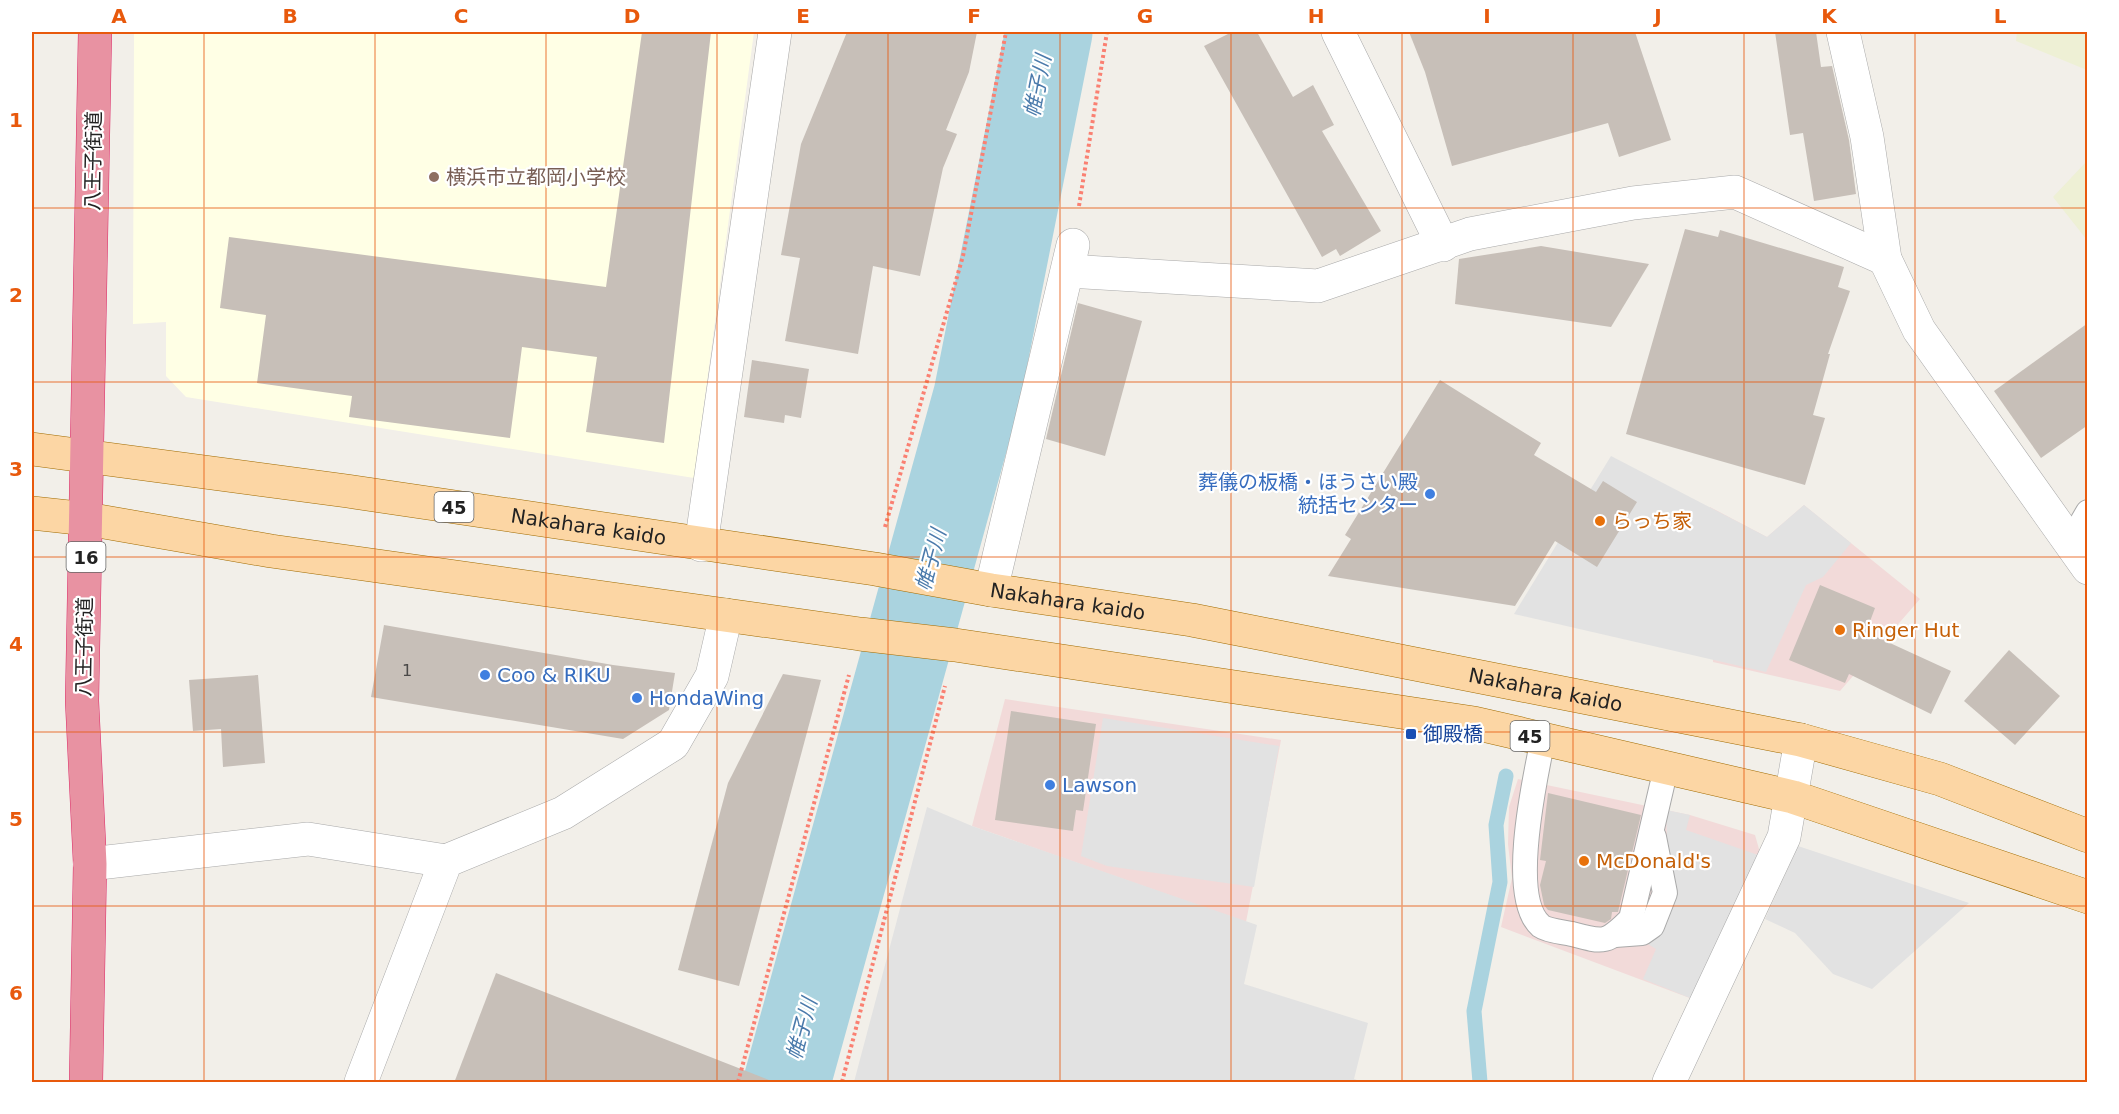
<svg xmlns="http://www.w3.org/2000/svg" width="2119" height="1114" font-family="'DejaVu Sans','Noto Sans JP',sans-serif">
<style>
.commercial{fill:#f2dad9}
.education{fill:#ffffe5}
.farmland{fill:#eef0d5}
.parking{fill:#e2e2e2}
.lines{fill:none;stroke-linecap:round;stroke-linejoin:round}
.stream{stroke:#aad3df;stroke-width:15}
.river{stroke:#aad3df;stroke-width:87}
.building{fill:#c7bfb8}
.lane-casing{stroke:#a9a9a9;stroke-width:26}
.street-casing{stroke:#a9a9a9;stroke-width:34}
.primary-casing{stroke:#a06b00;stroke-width:34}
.highway-casing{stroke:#dc2a67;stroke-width:34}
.path{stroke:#fa8072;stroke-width:4;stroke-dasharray:3 3;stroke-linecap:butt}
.lane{stroke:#fff;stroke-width:24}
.street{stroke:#fff;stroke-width:33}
.primary{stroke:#fcd6a4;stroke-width:33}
.highway{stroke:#e892a2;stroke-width:33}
.grid{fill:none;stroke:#e8590c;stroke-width:1.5;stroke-opacity:0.55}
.education-dot{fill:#8d6e63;stroke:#fff;stroke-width:2}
.shop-dot{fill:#3f7fe0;stroke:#fff;stroke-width:2}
.food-dot{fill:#e8710a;stroke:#fff;stroke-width:2}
.transit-dot{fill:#1a4fb4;stroke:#fff;stroke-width:2}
.labels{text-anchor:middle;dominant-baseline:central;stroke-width:4.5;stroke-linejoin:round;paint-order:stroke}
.number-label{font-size:16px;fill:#4b4948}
.shield{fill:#fff;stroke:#646464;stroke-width:1.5}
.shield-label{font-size:18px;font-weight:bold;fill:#222}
.street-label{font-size:20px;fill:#222;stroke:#fff}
.education-label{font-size:20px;fill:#785e54;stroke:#fff;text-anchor:start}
.shop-label{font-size:20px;fill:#366cbe;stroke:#fff;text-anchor:start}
.food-label{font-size:20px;fill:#c56008;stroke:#fff;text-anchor:start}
.transit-label{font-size:20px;fill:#164399;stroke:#fff;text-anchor:start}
.water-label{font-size:21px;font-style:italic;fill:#4a7aab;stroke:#fff}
.neatline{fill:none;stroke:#e8590c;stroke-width:2}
.grid-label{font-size:20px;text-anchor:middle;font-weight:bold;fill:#e8590c}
</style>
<rect width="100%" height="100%" fill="#f2efe9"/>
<g class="commercial">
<path d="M1804,505L1920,599L1840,691L1713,662L1710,507L1767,537Z"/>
<path d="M1005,699L1281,740L1246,922L972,826Z"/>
<path d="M1518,779L1690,815L1755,835L1761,856L1695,1000L1501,927L1512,878L1508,844L1509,807Z"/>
</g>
<path class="education" d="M134,32H754L694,478L186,397L166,376V322L133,324Z"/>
<g class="farmland">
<path d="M2017,32H2087V70L2016,41Z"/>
<path d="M2087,161V240L2053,197Z"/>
</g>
<g class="parking">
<path d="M1611,456L1767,537L1804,505L1851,543L1823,577L1806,585L1766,672L1514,614Z"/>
<path d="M1103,718L1279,746L1254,887L1107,866L1081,856Z"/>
<path d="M927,807L972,826L1257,925L1244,984L1368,1023L1354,1079L1363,1082H854Z"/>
<path d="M1666,810L1690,815L1686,830L1761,856L1695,1000L1643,979L1656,949L1643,941L1669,892Z"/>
<path d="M1798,846L1969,903L1872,989L1833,974L1795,933L1765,919Z"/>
</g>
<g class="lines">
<path class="stream" d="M1480,1082L1474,1011L1500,882L1496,825L1506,776"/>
<path class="river" d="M787,1082L977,395L1049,32"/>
</g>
<g class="building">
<path d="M642,32H711L664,443L586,432L597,357L522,347L510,438L349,417L352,396L257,383L266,315L220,308L229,237L606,287Z"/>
<path d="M847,32H977L969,72L946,130L957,134L943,168L920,276L873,266L858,354L785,341L800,258L781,255L801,144Z"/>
<path d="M1232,32H1257L1293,97L1313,85L1334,125L1322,131L1381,231L1340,256L1336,249L1322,257L1204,46Z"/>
<path d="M1409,32H1635L1671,140L1619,157L1608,123L1452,166L1425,72Z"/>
<path d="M1775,32H1816L1821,67L1832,66L1849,140L1856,194L1814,201L1803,133L1790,135Z"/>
<path d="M1685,229L1718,237L1720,230L1844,267L1838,287L1850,291L1828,354H1830L1813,415L1825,418L1805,485L1626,434Z"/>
<path d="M1541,246L1649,264L1611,327L1455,304L1459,259Z"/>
<path d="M1078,303L1142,321L1105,456L1046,439Z"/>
<path d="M2088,323V425L2041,458L1994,391Z"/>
<path d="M752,360L809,369L801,418L785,415L784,423L744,417Z"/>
<path d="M1440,380L1541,443L1534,455L1596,492L1603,481L1637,502L1597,567L1555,541L1515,606L1328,576L1351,539L1345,535Z"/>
<path d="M1820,585L1875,608L1866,632L1951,671L1931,714L1849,674L1845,683L1789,660Z"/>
<path d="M384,625L613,665L675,673L669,710L623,739L371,697Z"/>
<path d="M2009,650L2060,696L2015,745L1964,701Z"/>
<path d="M783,674L821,680L739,986L678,970L728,783Z"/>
<path d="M258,675L265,763L223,767L221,729L193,731L189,680Z"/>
<path d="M1011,711L1096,724L1083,811L1076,810L1073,831L995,820Z"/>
<path d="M1548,793L1641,815L1618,912H1612L1611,919L1605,923L1548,910L1544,905L1540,885L1546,861L1540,860Z"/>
<path d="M496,973L769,1080V1083H454Z"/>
</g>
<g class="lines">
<defs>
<g id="lane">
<path d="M2070,543L2088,512"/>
<path d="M1543,739C1535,778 1508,898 1541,926C1548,931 1563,932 1572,934C1605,943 1607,943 1631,919L1666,768"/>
<path d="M1615,935L1642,933L1652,926L1665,893L1654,837"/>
</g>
<g id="street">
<path d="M1338,32L1443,245"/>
<path d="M1843,32L1867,137L1885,259L1919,330L2088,568"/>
<path d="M1068,271L1318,286L1470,234L1633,203L1735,192L1885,259"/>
<path d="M701,545L775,32"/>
<path d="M991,590L1073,245"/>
<path d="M90,864L308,839L446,861"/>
<path d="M361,1082L446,861L563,813L673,744L712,676L726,615"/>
<path d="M1669,1082L1784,837L1801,740"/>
</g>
<g id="primary">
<path id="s1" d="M32,449L347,491L875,569L991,590L1192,620L1801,740L1940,779L2088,836"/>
<path d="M32,513L87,519L271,551L860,634L955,645L1474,723L1793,797L2088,897"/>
</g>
<path id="highway" d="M86,1082L90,864L82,701L95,32"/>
</defs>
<use href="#lane" class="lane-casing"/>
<use href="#street" class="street-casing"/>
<use href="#primary" class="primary-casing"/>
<use href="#highway" class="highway-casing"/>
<g class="path">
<path d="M1079,206L1107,32"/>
<path d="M885,527L963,256L1006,32"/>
<path d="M738,1082L849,675"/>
<path d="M842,1082L945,686"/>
</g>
<use href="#lane" class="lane"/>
<use href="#street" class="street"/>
<use href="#primary" class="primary"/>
<use href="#highway" class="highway"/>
</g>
<path class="grid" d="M204,32V1082M375,32V1082M546,32V1082M717,32V1082M888,32V1082M1060,32V1082M1231,32V1082M1402,32V1082M1573,32V1082M1744,32V1082M1915,32V1082M32,208H2088M32,382H2088M32,557H2088M32,732H2088M32,906H2088"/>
<circle class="education-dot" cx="434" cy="177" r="6"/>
<g class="shop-dot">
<circle cx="1430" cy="494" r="6"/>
<circle cx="485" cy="675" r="6"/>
<circle cx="637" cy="698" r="6"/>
<circle cx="1050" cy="785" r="6"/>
</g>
<g class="food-dot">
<circle cx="1600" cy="521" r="6"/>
<circle cx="1840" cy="630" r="6"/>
<circle cx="1584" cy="861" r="6"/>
</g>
<rect class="transit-dot" x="1405" y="728" width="12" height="12" rx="3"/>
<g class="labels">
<g class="number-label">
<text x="407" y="670">1</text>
</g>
<g class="shield">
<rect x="434.5" y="492" width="39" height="30" rx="4.5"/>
<rect x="66.5" y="542" width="39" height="30" rx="4.5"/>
<rect x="1510.5" y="721" width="39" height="30" rx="4.5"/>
</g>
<g class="shield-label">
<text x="454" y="507">45</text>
<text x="86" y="557">16</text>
<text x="1530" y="736">45</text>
</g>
<g class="street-label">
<text transform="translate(93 161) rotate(-89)">八王子街道</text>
<text stroke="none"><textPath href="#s1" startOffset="562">Nakahara kaido</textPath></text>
<text stroke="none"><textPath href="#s1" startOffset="1047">Nakahara kaido</textPath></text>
<text transform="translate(84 647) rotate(-89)">八王子街道</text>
<text stroke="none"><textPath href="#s1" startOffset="1533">Nakahara kaido</textPath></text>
</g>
<g class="education-label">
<text x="446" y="177">横浜市立都岡小学校</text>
</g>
<g class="shop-label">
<text x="1418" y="482" text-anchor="end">葬儀の板橋・ほうさい殿<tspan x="1418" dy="23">統括センター</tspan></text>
<text x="497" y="675">Coo &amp; RIKU</text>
<text x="649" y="698">HondaWing</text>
<text x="1062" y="785">Lawson</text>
</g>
<g class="food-label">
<text x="1612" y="521">らっち家</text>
<text x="1852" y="630">Ringer Hut</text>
<text x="1596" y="861">McDonald's</text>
</g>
<g class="transit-label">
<text x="1423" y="734">御殿橋</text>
</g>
<g class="water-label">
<text transform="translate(1038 86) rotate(-79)">帷子川</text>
<text transform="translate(931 560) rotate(-75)">帷子川</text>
<text transform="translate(802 1029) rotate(-75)">帷子川</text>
</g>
</g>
<rect width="2119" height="1114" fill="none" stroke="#ffffff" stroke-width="66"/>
<rect x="33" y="33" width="2053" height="1048" class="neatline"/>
<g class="grid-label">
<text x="119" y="23">A</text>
<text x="290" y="23">B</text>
<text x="461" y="23">C</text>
<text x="632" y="23">D</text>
<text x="803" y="23">E</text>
<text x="974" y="23">F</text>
<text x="1145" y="23">G</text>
<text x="1316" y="23">H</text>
<text x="1487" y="23">I</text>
<text x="1658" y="23">J</text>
<text x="1829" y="23">K</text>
<text x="2000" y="23">L</text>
<text x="16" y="127">1</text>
<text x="16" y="302">2</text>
<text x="16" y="476">3</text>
<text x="16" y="651">4</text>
<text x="16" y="826">5</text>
<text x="16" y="1000">6</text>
</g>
</svg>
